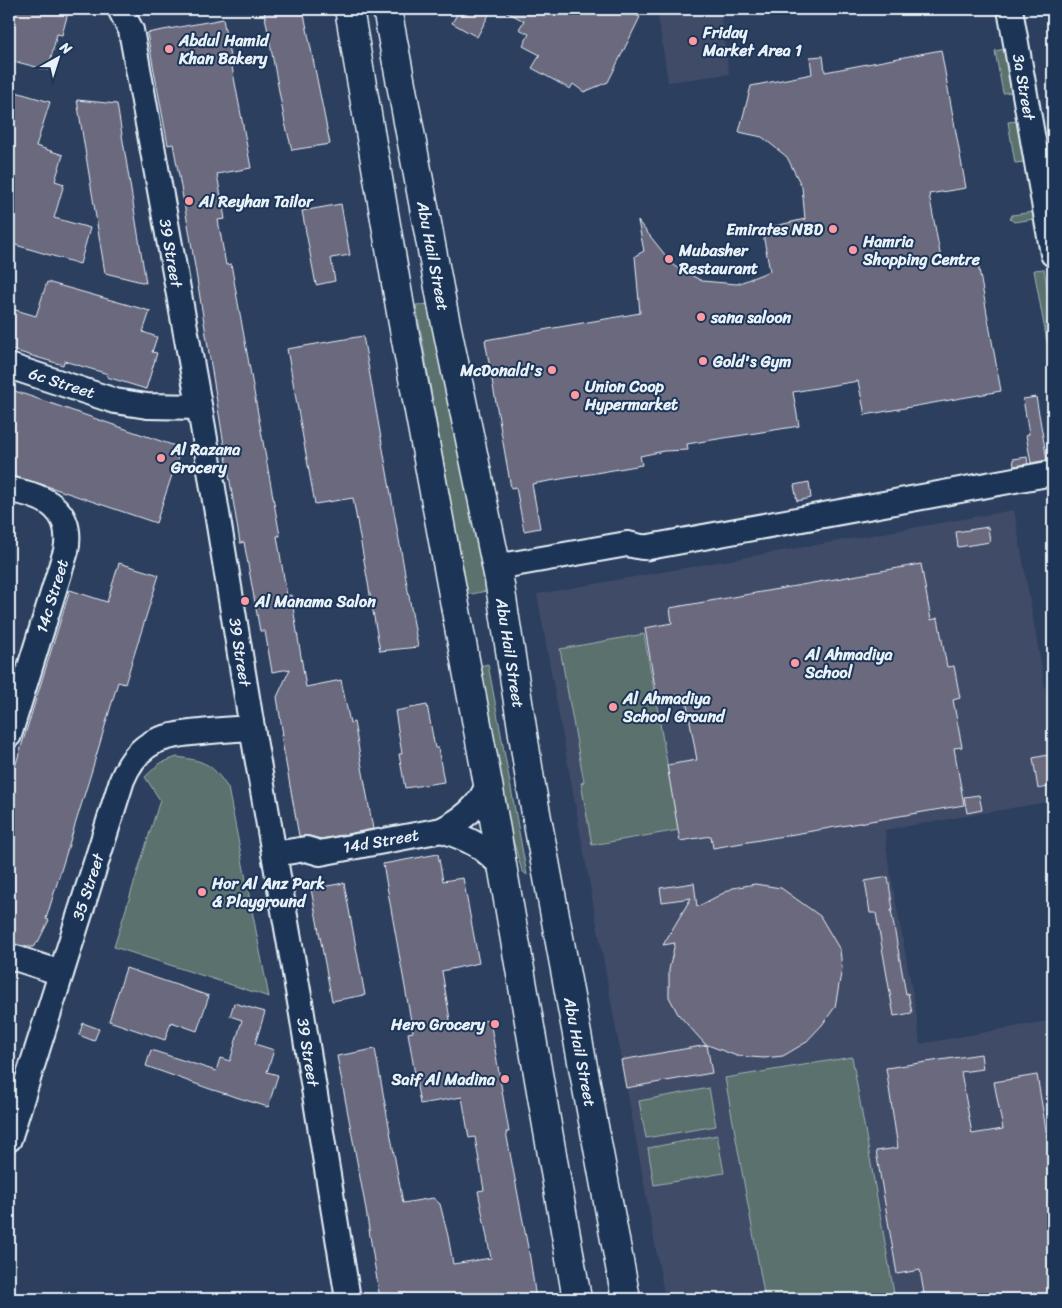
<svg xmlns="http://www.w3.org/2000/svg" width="1062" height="1308" font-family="Sriracha,sans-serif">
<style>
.built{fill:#3f4c68}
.green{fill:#5a716d;stroke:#a1b1b2}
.building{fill:#6a697e;stroke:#e8f1f8}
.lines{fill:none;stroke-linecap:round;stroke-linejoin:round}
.minor-casing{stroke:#e8f1f8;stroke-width:28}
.major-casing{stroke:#e8f1f8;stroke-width:31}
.minor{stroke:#1d3557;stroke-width:24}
.major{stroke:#1d3557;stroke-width:28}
.poi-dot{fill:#ff9aa2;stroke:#1d3557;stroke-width:2}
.labels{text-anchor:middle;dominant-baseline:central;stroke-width:4;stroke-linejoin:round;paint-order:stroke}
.poi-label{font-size:16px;font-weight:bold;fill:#e8f1f8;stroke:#1d3557;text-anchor:start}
.street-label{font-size:16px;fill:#e8f1f8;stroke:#1d3557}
</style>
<rect width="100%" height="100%" fill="#2c3f5f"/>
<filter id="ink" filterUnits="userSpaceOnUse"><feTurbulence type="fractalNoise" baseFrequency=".02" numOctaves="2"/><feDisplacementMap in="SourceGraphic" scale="10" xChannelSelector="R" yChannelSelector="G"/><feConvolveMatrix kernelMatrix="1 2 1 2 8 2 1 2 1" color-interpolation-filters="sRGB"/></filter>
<g filter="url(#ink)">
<g class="built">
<path d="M657,9H720L729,74L668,82Z"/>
<path d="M1014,510L1053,733V801L885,830L888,860L917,1017L920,1044L1053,1020V1299H665L537,594Z"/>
</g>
<g class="green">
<path d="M1005,49L1013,92L1003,93L995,51Z"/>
<path d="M1018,121L1025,162L1015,163L1008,122Z"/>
<path d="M1033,212L1035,219L1014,222L1010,219L1012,215Z"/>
<path d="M1044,269L1053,324V352L1049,353L1034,270Z"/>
<path d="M429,304L448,377L486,591L467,595L416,305Z"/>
<path d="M644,634L679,830L592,845L581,783L584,782L560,649Z"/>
<path d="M488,664L527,875L522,871L507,819L480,666Z"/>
<path d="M177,757C206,761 212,764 228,788L269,997L114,947L160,800L145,777L160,763Z"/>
<path d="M852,1057L895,1299H765L725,1078Z"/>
<path d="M709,1088L716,1126L646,1138L639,1101Z"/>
<path d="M717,1135L724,1173L654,1185L648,1148Z"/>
</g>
<g class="building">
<path d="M9,9H69L62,35L57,34L48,70L9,60Z"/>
<path d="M279,9H303L330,144L292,150L285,123L264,11Z"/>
<path d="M460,9H492L477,37L452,23Z"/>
<path d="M501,9H623L640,17L608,82L584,92L573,84L570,89L532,68L540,55L523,46L529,34L519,29L524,21Z"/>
<path d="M223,19L251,168L217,174L225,219L218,220L226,265L231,264L280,536H277L287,596L291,595L306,687L341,680L350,723L354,722L373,829L321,839L309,836H299L281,735H283L277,697L290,669L272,672L265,631H260L244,542L240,543L189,230L173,144L168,145L147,33Z"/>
<path d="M941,50L966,188L929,194L942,264L977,258L1001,391L865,415L858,381L793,392L799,426L687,444L688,450L664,451L640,456L642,465L532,484L540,528L524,531L516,487L511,488L485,340L640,313L635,256L644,251L638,221L674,266L702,281L737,284L770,271L762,229L805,219L802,187L787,157L762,137L739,132L751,86L812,74L810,57L823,56L825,72Z"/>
<path d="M9,90L50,102L36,146L63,155L55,181L64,184L54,218L90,228L80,264L9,243Z"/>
<path d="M77,100L117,104L146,283L105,273Z"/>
<path d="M341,204L350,255L331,258L335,281L316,285L302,211Z"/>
<path d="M47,282L150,311L143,332L157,337L152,352L157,353L146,389L107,377L108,374L64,361L63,365L9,349V308L36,316Z"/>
<path d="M363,336L418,647L380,651L353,498L315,504L287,349Z"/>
<path d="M9,389L181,448L156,523L38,483L9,475Z"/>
<path d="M1036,397L1047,460L1031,463L1026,435L1029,434L1023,399Z"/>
<path d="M1027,457L1028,464L1014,466L1013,459Z"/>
<path d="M809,482L811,498L797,501L794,485Z"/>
<path d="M988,527L990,542L958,547L956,532Z"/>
<path d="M119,563L159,575L125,684L118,682L92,770L46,919L49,920L38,942L33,947H26L9,943V786L70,590L107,602Z"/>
<path d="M921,564L931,620L938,618L947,667L954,666L960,698L953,700L962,747L954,748L964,805L713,848L711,836L680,841L667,765L697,760L685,694L657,699L645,628L672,623L670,608Z"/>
<path d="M427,705L435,748H438L444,782L405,788L399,754H402L395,711Z"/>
<path d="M1053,754V786L1038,789L1033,758Z"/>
<path d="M979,795L982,810L967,813L964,797Z"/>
<path d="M438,854L443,881L463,878L479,963L442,971L451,1026L490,1020L509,1132H506L530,1258L536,1299H497L496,1296L475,1299H380L365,1204L337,1056L375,1049L403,1203L433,1198L440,1204L448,1236L453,1264L491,1258L478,1191L484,1190L475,1137L469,1138L462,1097L420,1104L408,1033L413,1032L383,864Z"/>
<path d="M888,877L893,910H891L906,994L908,993L912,1013L894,1016L876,913H870L865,881Z"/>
<path d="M344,883L365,995L332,1001L311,889Z"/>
<path d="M694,883L697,907L733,888L755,884L781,888L820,916L840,950L842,968L835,1007L822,1025L805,1043L783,1056L764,1058L737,1056L705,1044L678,1014L669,997V970L675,943L663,945L691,898L662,902L660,888Z"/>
<path d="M126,968L209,996L197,1031L171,1022L165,1040L109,1021Z"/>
<path d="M234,1003L265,1012L255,1044L274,1050L267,1072L278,1075L268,1107L210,1089L146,1066L151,1050L216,1071L220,1058L230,1061L242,1020L230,1016Z"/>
<path d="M83,1023L99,1029L94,1041L79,1035Z"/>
<path d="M707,1045L712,1073L626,1088L621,1060Z"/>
<path d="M981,1054L983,1069L961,1072L972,1134L1003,1129L994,1082L1037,1075L1053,1173V1297L1041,1299H925L920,1270L897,1274L876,1151L898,1148L886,1068Z"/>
</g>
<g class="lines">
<defs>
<g id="minor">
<path d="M120,9L131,30L203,427L252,728L300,1002L348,1299"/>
<path d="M1010,9L1053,254"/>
<path d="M9,366L115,401L147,406L199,407"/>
<path d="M9,490C45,495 74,510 66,551L9,735"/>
<path d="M496,567L627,544C635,545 641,548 649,547L1053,473"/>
<path d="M442,830C469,839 484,846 503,868"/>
<path d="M274,854L306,849L320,853L442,830C463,819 480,807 488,784"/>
<path d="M9,956L61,973"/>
<path d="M9,1139L122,780C138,741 162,735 201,732C218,730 235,729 252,728"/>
</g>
<g id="major">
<path d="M349,9L403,324L488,784L577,1299"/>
<path d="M387,9L443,309L499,579L531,786L626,1299"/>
</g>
</defs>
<use href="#minor" class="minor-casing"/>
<use href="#major" class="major-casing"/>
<use href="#minor" class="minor"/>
<use href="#major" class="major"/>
</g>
</g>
<g class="poi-dot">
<circle cx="693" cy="41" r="5"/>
<circle cx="169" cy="49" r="5"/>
<circle cx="189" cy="201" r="5"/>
<circle cx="833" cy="229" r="5"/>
<circle cx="853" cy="250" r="5"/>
<circle cx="669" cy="259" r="5"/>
<circle cx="701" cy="317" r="5"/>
<circle cx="703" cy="361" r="5"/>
<circle cx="552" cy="370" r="5"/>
<circle cx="575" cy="395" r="5"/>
<circle cx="161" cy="458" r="5"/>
<circle cx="245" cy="601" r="5"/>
<circle cx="795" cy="663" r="5"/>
<circle cx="613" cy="707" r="5"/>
<circle cx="202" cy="892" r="5"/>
<circle cx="495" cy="1024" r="5"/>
<circle cx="505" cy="1079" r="5"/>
</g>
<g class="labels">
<g class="poi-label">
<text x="703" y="32">Friday<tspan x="703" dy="18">Market Area 1</tspan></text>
<text x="179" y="40">Abdul Hamid<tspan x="179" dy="18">Khan Bakery</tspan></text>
<text x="199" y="201">Al Reyhan Tailor</text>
<text x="823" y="229" text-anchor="end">Emirates NBD</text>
<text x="863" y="241">Hamria<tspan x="863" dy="18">Shopping Centre</tspan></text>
<text x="679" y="250">Mubasher<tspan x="679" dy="18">Restaurant</tspan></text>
<text x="711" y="317">sana saloon</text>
<text x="713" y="361">Gold's Gym</text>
<text x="542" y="370" text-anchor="end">McDonald's</text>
<text x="585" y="386">Union Coop<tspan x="585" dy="18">Hypermarket</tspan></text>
<text x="171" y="449">Al Razana<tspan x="171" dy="18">Grocery</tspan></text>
<text x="255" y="601">Al Manama Salon</text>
<text x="805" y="654">Al Ahmadiya<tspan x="805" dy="18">School</tspan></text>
<text x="623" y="698">Al Ahmadiya<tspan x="623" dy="18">School Ground</tspan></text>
<text x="212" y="883">Hor Al Anz Park<tspan x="212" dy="18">&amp; Playground</tspan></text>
<text x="485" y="1024" text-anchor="end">Hero Grocery</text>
<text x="495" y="1079" text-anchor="end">Saif Al Madina</text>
</g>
<g class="street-label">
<text transform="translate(1024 87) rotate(80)">3a Street</text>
<text transform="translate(171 253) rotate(80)">39 Street</text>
<text transform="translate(433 256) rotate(79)">Abu Hail Street</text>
<text transform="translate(62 383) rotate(18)">6c Street</text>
<text transform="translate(52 596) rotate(-73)">14c Street</text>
<text transform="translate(240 652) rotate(81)">39 Street</text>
<text transform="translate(510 653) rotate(81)">Abu Hail Street</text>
<text transform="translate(381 841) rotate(-10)">14d Street</text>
<text transform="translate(88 887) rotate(-72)">35 Street</text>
<text transform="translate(308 1052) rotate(81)">39 Street</text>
<text transform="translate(580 1052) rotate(79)">Abu Hail Street</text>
</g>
</g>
<rect width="1062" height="1308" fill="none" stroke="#1d3557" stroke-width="30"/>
<rect x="15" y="15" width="1032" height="1278" fill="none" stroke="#e8f1f8" stroke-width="2" filter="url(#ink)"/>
<g transform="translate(58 58) rotate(39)" stroke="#1d3557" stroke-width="4" paint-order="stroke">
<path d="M0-4L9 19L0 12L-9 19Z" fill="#e8f1f8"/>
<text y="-8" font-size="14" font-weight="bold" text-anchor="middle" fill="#e8f1f8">N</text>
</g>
</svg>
